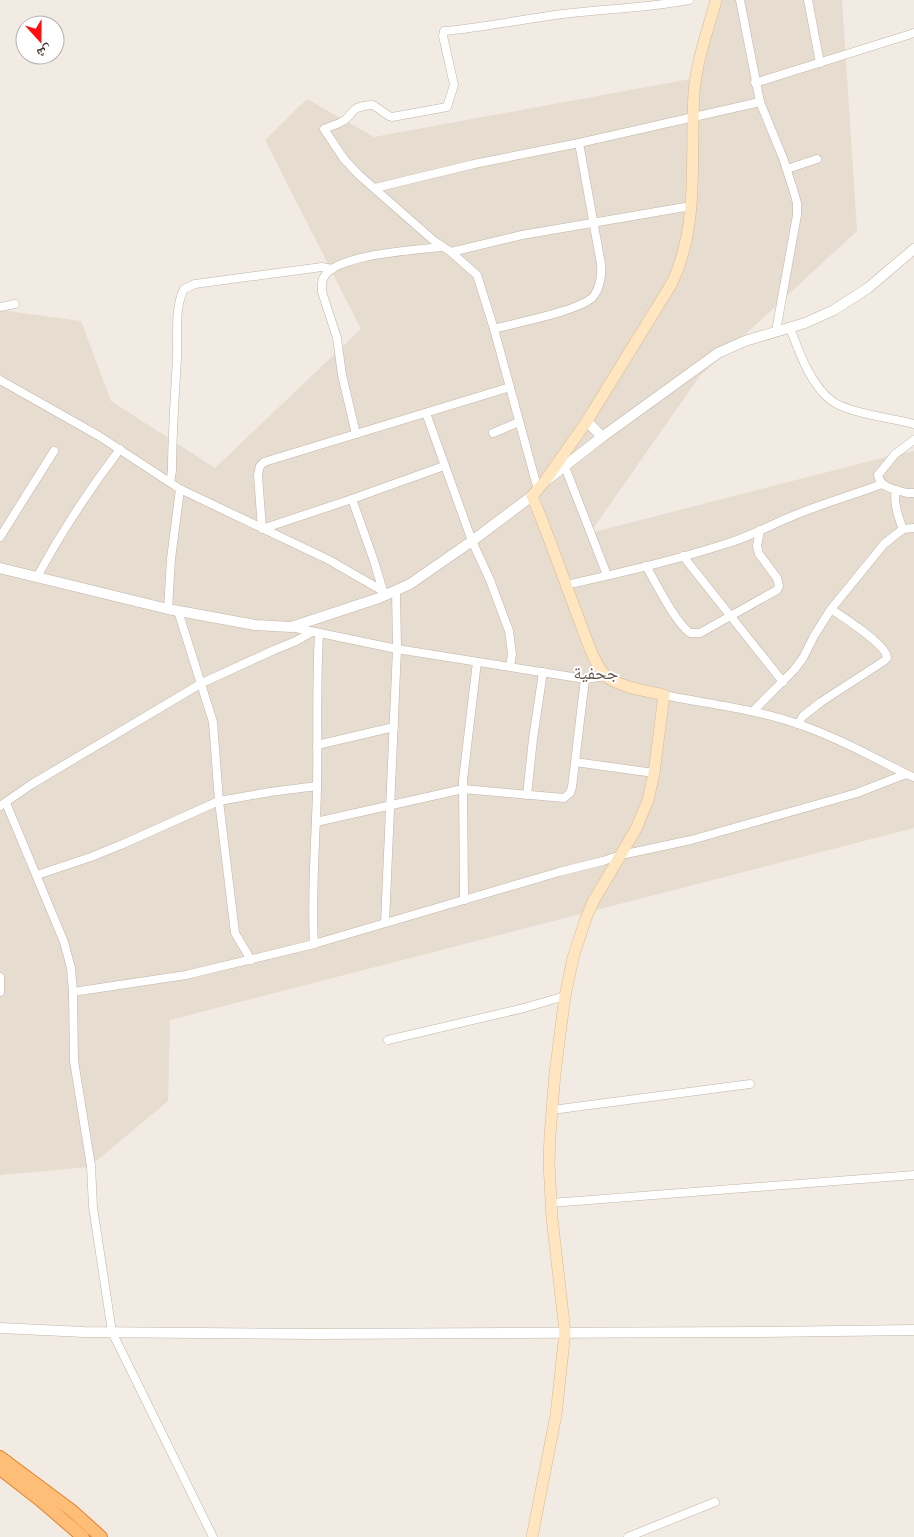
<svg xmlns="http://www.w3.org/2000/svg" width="914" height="1537" font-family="'Titillium Web','Noto Naskh Arabic',sans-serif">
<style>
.residential{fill:#e6dcd0}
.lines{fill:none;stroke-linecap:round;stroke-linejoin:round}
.minor-casing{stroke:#c1b4a8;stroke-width:9}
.tertiary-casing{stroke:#c1b4a8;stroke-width:11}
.secondary-casing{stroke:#d8ba92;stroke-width:12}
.trunk-casing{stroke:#e3812b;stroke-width:14}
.minor{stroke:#fff;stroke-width:8}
.tertiary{stroke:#fff;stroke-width:10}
.secondary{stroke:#ffe5c0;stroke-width:11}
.trunk{stroke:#ffbe78;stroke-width:12}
.labels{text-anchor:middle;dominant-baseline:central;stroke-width:4;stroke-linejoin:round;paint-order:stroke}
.quarter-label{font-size:18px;fill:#67564a;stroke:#fff}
</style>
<rect width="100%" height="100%" fill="#f2ebe3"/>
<path class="residential" d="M719,0H842L857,231L699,377L590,533L890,456L914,451V828L170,1020L168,1101L89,1167L1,1175L0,1177V310L81,321L111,401L215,468L361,329L265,140L307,99L374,137L690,79Z"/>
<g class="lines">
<defs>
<g id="minor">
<path d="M740,0L760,102L783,158L793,189L797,203V215L776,331"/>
<path d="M808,0L820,63"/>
<path d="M755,83L914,33"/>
<path d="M787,169L817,159"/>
<path d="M375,188L474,164L579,143L760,102"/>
<path d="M451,252L522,235L691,206"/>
<path d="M0,307L15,304"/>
<path d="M790,328C799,352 811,386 832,401C845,412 895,419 914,424"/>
<path d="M494,329C518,322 575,312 592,298C600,290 602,274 601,264L579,143"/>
<path d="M0,380L99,436L180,489L329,560L388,594"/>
<path d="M426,413L472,541L490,580L509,631L512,654L510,666"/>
<path d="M493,433L519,422"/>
<path d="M356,434L342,375L337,338L322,292C322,286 321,281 324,277C336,254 417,250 441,247"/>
<path d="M444,466L352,499L262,529L258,475L260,466L264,462L510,387"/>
<path d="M565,467L607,575"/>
<path d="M170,482L172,471C172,433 175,396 177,358C178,337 174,308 184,289L195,284L322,267L332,269"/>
<path d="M538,490L494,329L477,275L451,252L433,240L359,175L344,159L324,129C330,126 337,125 343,121C349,118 351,111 357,108C362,106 368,105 373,105L389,116L392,117L447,107L454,85L443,36L444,31H446C485,27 524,19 563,14C605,9 647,8 689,0"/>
<path d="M896,490L907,493H914"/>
<path d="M352,499L374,561L383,591"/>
<path d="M903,529C898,517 893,502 896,490C887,487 880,485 878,475L895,454L914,440"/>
<path d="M0,537L54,451"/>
<path d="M683,556L783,682"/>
<path d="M646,566C656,583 675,622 690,633H700L777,590L779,586L777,578L759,554L757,546L760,530"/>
<path d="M37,577C62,531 88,491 120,449"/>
<path d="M566,585C619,573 673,561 725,544C750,537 772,524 795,515C824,503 853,495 882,484"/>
<path d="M168,609L171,559L180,489"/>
<path d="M178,611L213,722L219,801L235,933L251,960"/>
<path d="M291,627L397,649L585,679L606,676"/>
<path d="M664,695C708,704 755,709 798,724C836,737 871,756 906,774L914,777"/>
<path d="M753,711L794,670L803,658L814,636L831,609L884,544L903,529L914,528"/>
<path d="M798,724L803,716L821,702L884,661L887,658C887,645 843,617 831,609"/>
<path d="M317,745L394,727"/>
<path d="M575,762L654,773"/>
<path d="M527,795L533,739L543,672"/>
<path d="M6,803L64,942L71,968L73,992L74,1061L91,1166L93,1207L112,1332L213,1537"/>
<path d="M0,806L32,784L202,683L274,650L296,641L312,632"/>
<path d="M316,822L463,789L564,798L570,793L572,787L585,679"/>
<path d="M37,875L91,857L123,844L219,801L270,792L317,786"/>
<path d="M464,900L463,780L477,662"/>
<path d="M385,923L397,649L396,591"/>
<path d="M314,944C311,892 316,840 317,787C318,736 316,685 319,634"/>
<path d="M0,977V992"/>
<path d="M73,992L186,975L314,944L559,872L603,861L621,855L691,840L815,805L857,793L906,774"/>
<path d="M388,1040L524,1008L565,996"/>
<path d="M552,1110L750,1084"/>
<path d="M551,1203L914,1175"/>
<path d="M628,1537L715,1502"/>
</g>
<g id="tertiary">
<path d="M587,421L602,437"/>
<path d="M548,479L602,437L718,353L745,341L805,323L834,310L868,288L914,249"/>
<path d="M0,568L168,609L255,625L291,627L379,598L410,584L472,541L532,496"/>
<path d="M0,1328L84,1332L314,1334L755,1332L914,1330"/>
</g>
<path id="secondary" d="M532,1537L556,1415L565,1332L552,1218L549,1163L550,1135L555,1073L565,996L573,958L586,918L594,900L636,829L648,800L654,773L664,695C648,691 618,687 606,676C593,663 585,634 578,617C563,577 549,536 532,496L545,481L587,421L672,283C700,224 690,157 694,93C696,62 708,30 716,0"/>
<g id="trunk">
<path d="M0,1457L71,1510L101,1537"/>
<path d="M0,1469L40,1500L83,1537"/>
</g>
</defs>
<use href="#minor" class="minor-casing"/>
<use href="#tertiary" class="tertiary-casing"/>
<use href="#secondary" class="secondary-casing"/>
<use href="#trunk" class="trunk-casing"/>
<use href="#minor" class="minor"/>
<use href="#tertiary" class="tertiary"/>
<use href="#secondary" class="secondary"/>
<use href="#trunk" class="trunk"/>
</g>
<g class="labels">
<g class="quarter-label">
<text x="596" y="672">جحفية</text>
</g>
</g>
<g transform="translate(40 40) rotate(159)"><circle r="24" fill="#ffffff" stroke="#b4b0ad"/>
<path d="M0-4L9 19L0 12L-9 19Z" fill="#ff0d11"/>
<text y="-8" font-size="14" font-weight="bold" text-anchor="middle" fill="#443a33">ش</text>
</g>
</svg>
